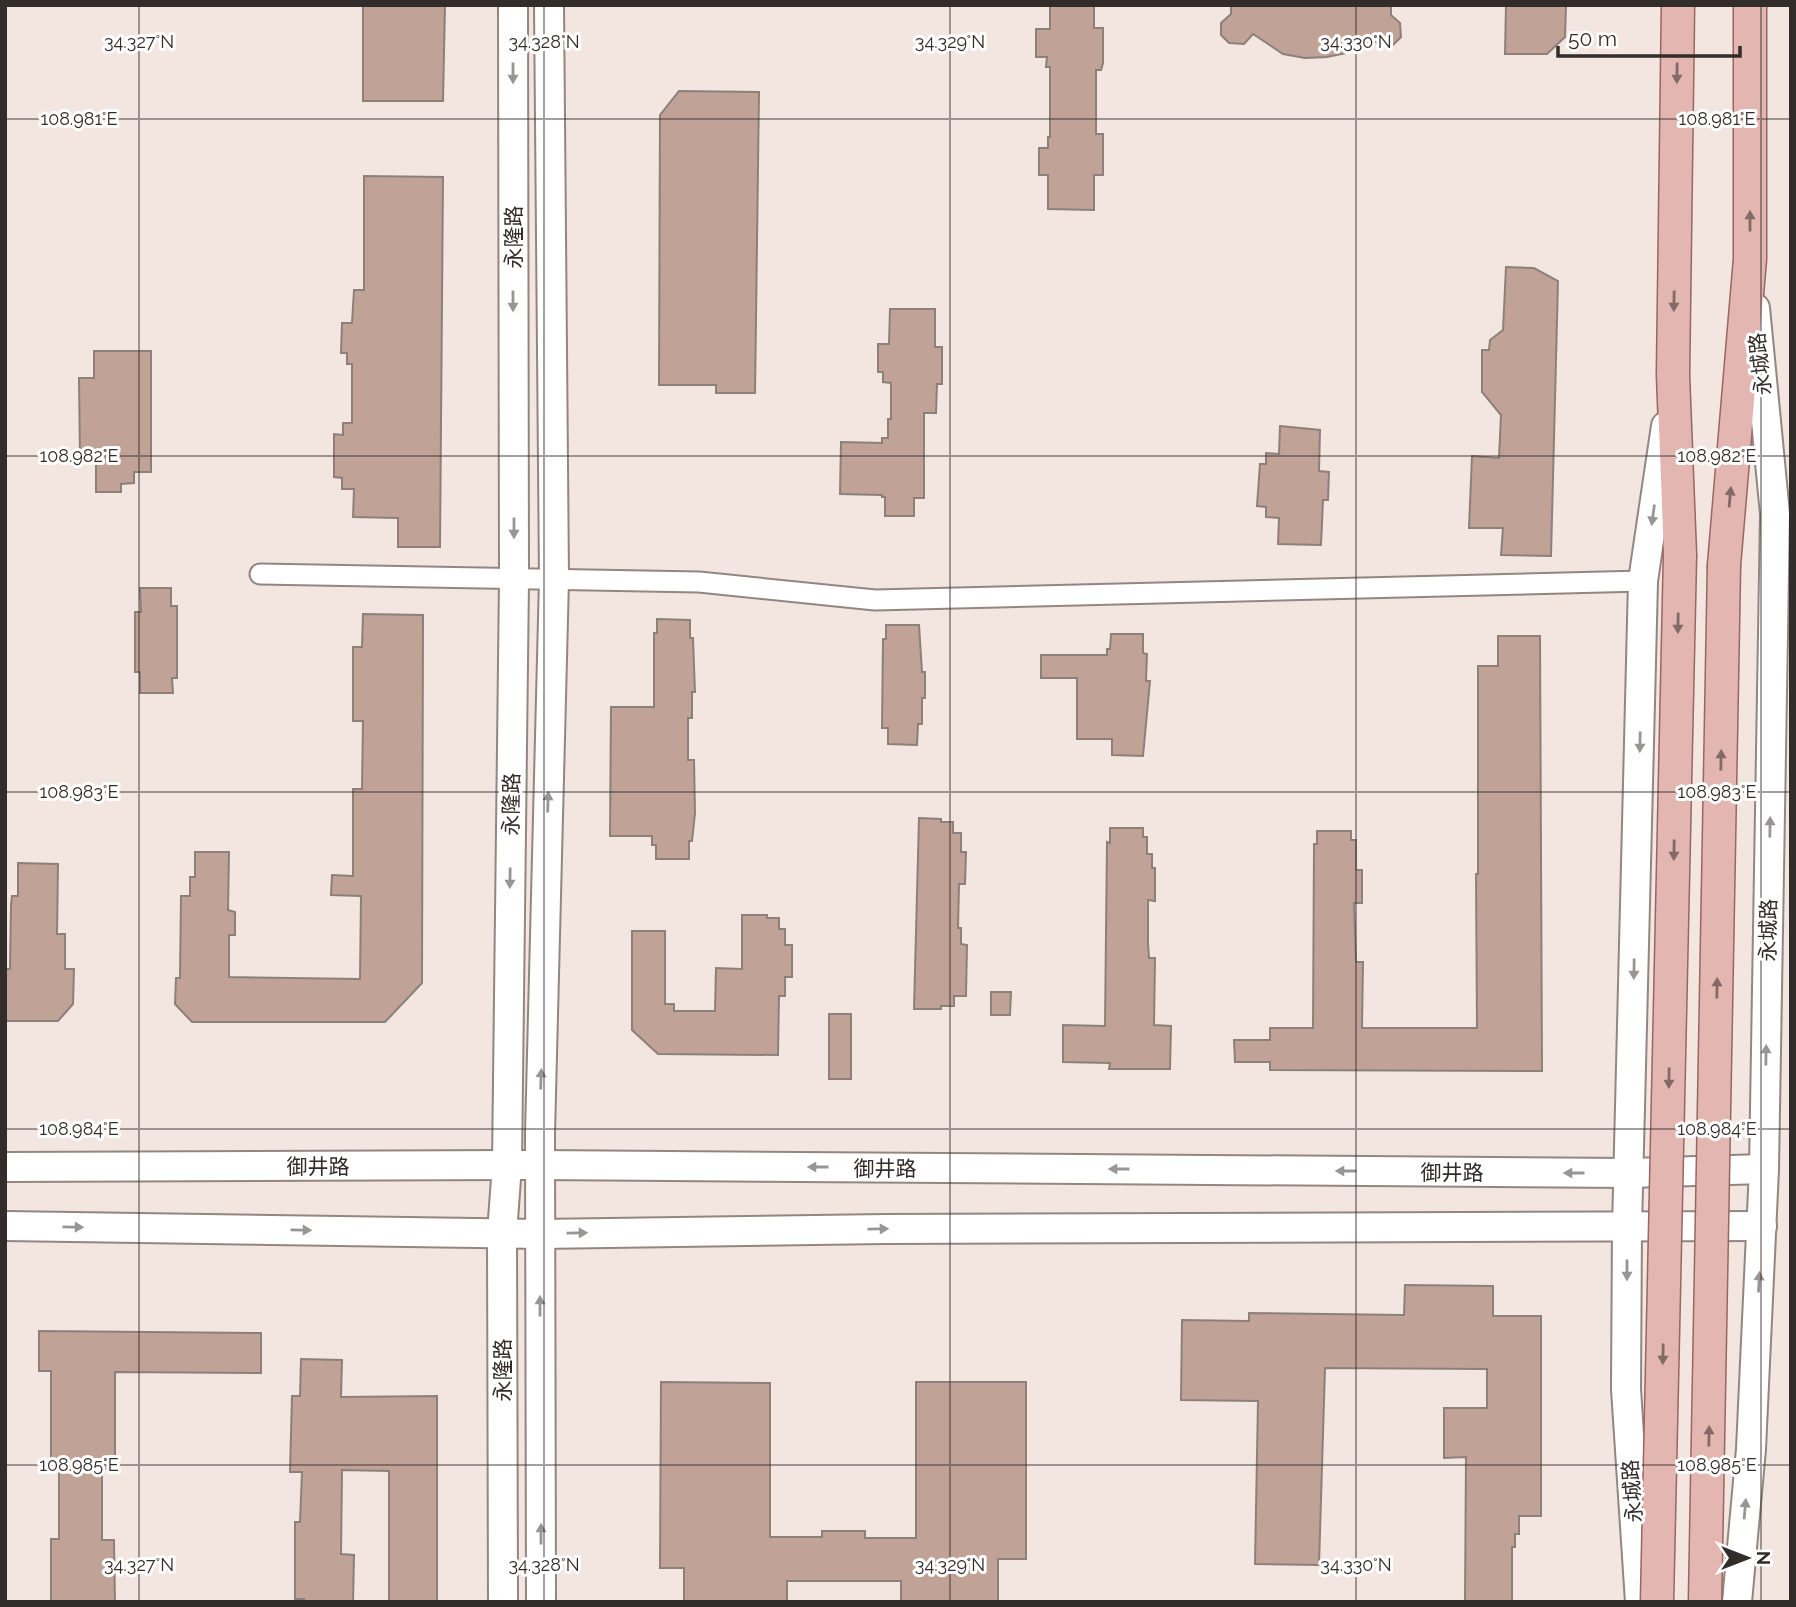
<svg xmlns="http://www.w3.org/2000/svg" width="1796" height="1607" font-family="Raleway,'Noto Sans SC',sans-serif">
<style>
.building{fill:#c1a296;stroke:#8c807b;stroke-width:2}
.lines{fill:none;stroke-linecap:round;stroke-linejoin:round}
.street-casing{stroke:#928681;stroke-width:23}
.secondary-casing{stroke:#928681;stroke-width:32}
.primary-casing{stroke:#996660;stroke-width:35}
.street{stroke:#fff;stroke-width:19}
.secondary{stroke:#fff;stroke-width:28}
.primary{stroke:#e3b6b1;stroke-width:32}
.primary-bridge-casing{stroke:#996660;stroke-width:35;stroke-linecap:butt}
.primary-bridge{stroke:#e3b6b1;stroke-width:32}
.oneway{fill:#989695}
.oneway2{fill:#826b67}
.ticks{fill:none;stroke:#322d2b;stroke-width:2;stroke-opacity:0.45}
.labels{text-anchor:middle;dominant-baseline:central;stroke-width:6;stroke-linejoin:round;paint-order:stroke}
.street-label{font-size:21px;fill:#322d2b;stroke:#fff}
.ticks-label{font-size:18px;text-anchor:middle;fill:#322d2b;stroke:#fff;stroke-width:6;stroke-linejoin:round;paint-order:stroke}
</style>
<rect width="100%" height="100%" fill="#f3e5e0"/>
<g class="building">
<path d="M363,5H445L443,101H363Z"/>
<path d="M1050,5H1094V28H1103V63L1101,70H1096V134H1103V175H1094V210L1048,209V175H1039V148H1048V137H1050V67H1046L1047,57H1036V29H1050Z"/>
<path d="M1231,5H1391V15L1400,23L1401,37L1392,46L1379,45L1373,40L1351,52L1327,57L1305,58L1283,54L1253,34L1244,44L1229,43L1221,35V23L1231,14Z"/>
<path d="M1506,5H1566L1565,37L1547,54H1505Z"/>
<path d="M679,91L759,92L755,393H716V385H659L660,115Z"/>
<path d="M364,176L443,177L440,547H398V518L353,517L354,489H342V478L334,477V434L343,435V423H352V364H347V353H341L342,323H352L354,290H364Z"/>
<path d="M1506,267L1534,268L1558,281L1551,556L1501,555L1503,528H1469L1472,456L1499,458L1501,415L1482,392V350H1489L1490,340L1503,330Z"/>
<path d="M890,309H935V347H942V384H937L936,413H924V498H914V516H885V497H882V495L840,494L841,442L882,443V438H888V419H891V383L883,382V372H878V344H889Z"/>
<path d="M94,351H151V472H134V483L121,484V492H96V457H80L79,378H94Z"/>
<path d="M1280,426L1320,430L1319,471L1329,472L1328,500H1323L1321,545L1278,544L1279,518L1266,517V507L1257,506L1260,464H1266V453L1279,454Z"/>
<path d="M140,588H171V606H177V678H172L173,693H140V672H135V612H141Z"/>
<path d="M363,614L423,615L422,983L385,1022H192L175,1004L176,978H180L181,896H190V877H195V852H229L228,910L235,912V935H229V977L360,979L361,896L331,895L332,875L353,876V789H362L363,721H353V647H362Z"/>
<path d="M657,619L690,620V638H693L695,692H692V718H688V760H694L695,813L692,841H689V859H656V845H652V836H610L611,707H654V633H657Z"/>
<path d="M886,625H919L922,672H925V698H922V724H918L917,745L888,744V728H882L883,639H886Z"/>
<path d="M1111,634H1143V653L1147,654L1146,681H1150L1143,756L1112,755V739H1077V678H1041V655H1107V649H1110Z"/>
<path d="M1498,636H1540L1542,1071L1270,1070V1062H1235L1234,1040H1270V1028H1313L1314,844H1317V831H1351V840H1356V870H1362V903H1354L1356,962H1363L1362,1028H1477L1476,874H1478V666H1498Z"/>
<path d="M919,818L941,819V822H953V833H961V852H966L965,884H959L958,928H961V944L967,945L966,996H954V1006H941V1009H914Z"/>
<path d="M1110,828H1143V837H1147V854H1152V868H1155V901L1148,900V943L1149,958H1155L1154,1025L1171,1026L1170,1069H1109L1110,1063L1063,1062V1025L1105,1026L1107,842L1110,843Z"/>
<path d="M18,863L58,864L57,934H65V969H74L73,1004L58,1021H5V969H10L11,905L12,896H18Z"/>
<path d="M742,915H767V918H779V929H785V945H792V977H785V996H779L778,1055L658,1054L632,1030V931H665V1004H674V1011H715L716,968L742,969Z"/>
<path d="M991,992H1011L1010,1015H991Z"/>
<rect x="829" y="1014" width="22" height="65"/>
<path d="M1405,1285L1493,1286V1316H1541V1516H1519V1534H1515V1547H1512V1602H1465L1466,1457L1444,1458V1408H1487V1369L1325,1368L1319,1565L1255,1564L1258,1401L1181,1400L1182,1320L1249,1321V1313L1404,1315Z"/>
<path d="M39,1331L261,1333V1373L115,1372V1469H102V1540H114L115,1602H51V1539H59V1469H51V1371H39Z"/>
<path d="M301,1359L342,1360L341,1397L437,1396V1602H389V1471L342,1470L341,1554L354,1555L353,1602H304V1599H295V1522H300L302,1472H290L292,1396H300Z"/>
<path d="M661,1382L770,1383V1537H822V1531H865V1538H916V1382H1026V1559H998V1602H901V1581H787V1602H684V1568H660Z"/>
</g>
<g class="lines">
<defs>
<path id="street" d="M260,574L699,582L875,600L1643,581"/>
<g id="secondary">
<path d="M5,1167L540,1165L1629,1173L1764,1169"/>
<path d="M5,1226L540,1234L885,1229L1762,1226"/>
<path d="M503,1602L502,1233L507,1165L514,579L513,5"/>
<path d="M541,1602L540,1134L554,579L549,5"/>
<path d="M1640,1602L1626,1389L1627,1228L1643,581L1666,426"/>
<path d="M1737,1602L1751,1449L1764,1169L1775,514L1755,308"/>
</g>
<g id="primary">
<path d="M1678,5L1673,375L1680,555"/>
<path d="M1724,565L1750,259V5"/>
</g>
</defs>
<use href="#street" class="street-casing"/>
<use href="#secondary" class="secondary-casing"/>
<use href="#primary" class="primary-casing"/>
<use href="#street" class="street"/>
<use href="#secondary" class="secondary"/>
<use href="#primary" class="primary"/>
<defs>
<g id="primary-bridge">
<path d="M1657,1602L1680,555"/>
<path d="M1705,1602L1724,565"/>
</g>
</defs>
<use href="#primary-bridge" class="primary-bridge-casing"/>
<use href="#primary-bridge" class="primary-bridge"/>
</g>
<defs><path id="oneway-solid" d="M-6-.8H1V-3.2L6.5 0L1 3.2V.8H-6Z" transform="scale(1.75)"/></defs>
<g class="oneway">
<use href="#oneway-solid" transform="translate(513 73) rotate(90)"/>
<use href="#oneway-solid" transform="translate(513 301) rotate(90)"/>
<use href="#oneway-solid" transform="translate(1653 515) rotate(98)"/>
<use href="#oneway-solid" transform="translate(514 528) rotate(90)"/>
<use href="#oneway-solid" transform="translate(1640 742) rotate(91)"/>
<use href="#oneway-solid" transform="translate(548 802) rotate(-88)"/>
<use href="#oneway-solid" transform="translate(1770 827) rotate(-89)"/>
<use href="#oneway-solid" transform="translate(510 878) rotate(91)"/>
<use href="#oneway-solid" transform="translate(1634 969) rotate(91)"/>
<use href="#oneway-solid" transform="translate(1766 1055) rotate(-89)"/>
<use href="#oneway-solid" transform="translate(541 1079) rotate(-88)"/>
<use href="#oneway-solid" transform="translate(818 1167) rotate(-180)"/>
<use href="#oneway-solid" transform="translate(1119 1169) rotate(-180)"/>
<use href="#oneway-solid" transform="translate(1346 1171) rotate(-180)"/>
<use href="#oneway-solid" transform="translate(1574 1173) rotate(-180)"/>
<use href="#oneway-solid" transform="translate(73 1227) rotate(1)"/>
<use href="#oneway-solid" transform="translate(878 1229) rotate(-1)"/>
<use href="#oneway-solid" transform="translate(301 1230) rotate(1)"/>
<use href="#oneway-solid" transform="translate(577 1233) rotate(-1)"/>
<use href="#oneway-solid" transform="translate(1627 1270) rotate(90)"/>
<use href="#oneway-solid" transform="translate(1759 1282) rotate(-87)"/>
<use href="#oneway-solid" transform="translate(540 1306) rotate(-90)"/>
<use href="#oneway-solid" transform="translate(1745 1509) rotate(-85)"/>
<use href="#oneway-solid" transform="translate(541 1534) rotate(-90)"/>
</g>
<g class="oneway2">
<use href="#oneway-solid" transform="translate(1677 73) rotate(91)"/>
<use href="#oneway-solid" transform="translate(1750 221) rotate(-90)"/>
<use href="#oneway-solid" transform="translate(1674 301) rotate(91)"/>
<use href="#oneway-solid" transform="translate(1730 497) rotate(-85)"/>
<use href="#oneway-solid" transform="translate(1678 623) rotate(91)"/>
<use href="#oneway-solid" transform="translate(1721 760) rotate(-89)"/>
<use href="#oneway-solid" transform="translate(1674 850) rotate(91)"/>
<use href="#oneway-solid" transform="translate(1717 988) rotate(-89)"/>
<use href="#oneway-solid" transform="translate(1669 1078) rotate(91)"/>
<use href="#oneway-solid" transform="translate(1663 1354) rotate(91)"/>
<use href="#oneway-solid" transform="translate(1709 1436) rotate(-89)"/>
</g>
<path class="ticks" d="M139,5V1602M544,5V1602M950,5V1602M1356,5V1602M1761,5V1602M5,119H1791M5,456H1791M5,792H1791M5,1129H1791M5,1465H1791"/>
<g class="labels">
<g class="street-label">
<text transform="translate(513 237) rotate(-90)">永隆路</text>
<text transform="translate(1760 364) rotate(-96)">永城路</text>
<text transform="translate(511 804) rotate(-89)">永隆路</text>
<text transform="translate(1768 930) rotate(-89)">永城路</text>
<text x="318" y="1166">御井路</text>
<text x="885" y="1168">御井路</text>
<text x="1452" y="1172">御井路</text>
<text transform="translate(502 1370) rotate(-90)">永隆路</text>
<text transform="translate(1632 1491) rotate(-94)">永城路</text>
</g>
</g>
<g class="ticks-label">
<text x="139" y="48">34.327°N</text>
<text x="544" y="48">34.328°N</text>
<text x="950" y="48">34.329°N</text>
<text x="1356" y="48">34.330°N</text>
<text x="1717" y="125">108.981°E</text>
<text x="79" y="125">108.981°E</text>
<text x="1717" y="462">108.982°E</text>
<text x="79" y="462">108.982°E</text>
<text x="1717" y="798">108.983°E</text>
<text x="79" y="798">108.983°E</text>
<text x="1717" y="1135">108.984°E</text>
<text x="79" y="1135">108.984°E</text>
<text x="1717" y="1471">108.985°E</text>
<text x="79" y="1471">108.985°E</text>
<text x="139" y="1571">34.327°N</text>
<text x="544" y="1571">34.328°N</text>
<text x="950" y="1571">34.329°N</text>
<text x="1356" y="1571">34.330°N</text>
</g>
<rect width="1796" height="1607" fill="none" stroke="#322d2b" stroke-width="14"/>
<g transform="translate(1747 1558) rotate(90)" stroke="#ffffff" stroke-width="5" paint-order="stroke">
<path d="M0-5L12 26L0 18L-12 26Z" fill="#322d2b"/>
<text y="-10" font-size="19" font-weight="bold" text-anchor="middle" fill="#322d2b">N</text>
</g>
<path d="M1558 46v10h182v-10" fill="none" stroke="#322d2b" stroke-width="3.5"/>
<text x="1568" y="46" font-size="21" fill="#322d2b" stroke="#ffffff" stroke-width="5" paint-order="stroke">50 m</text>
</svg>
